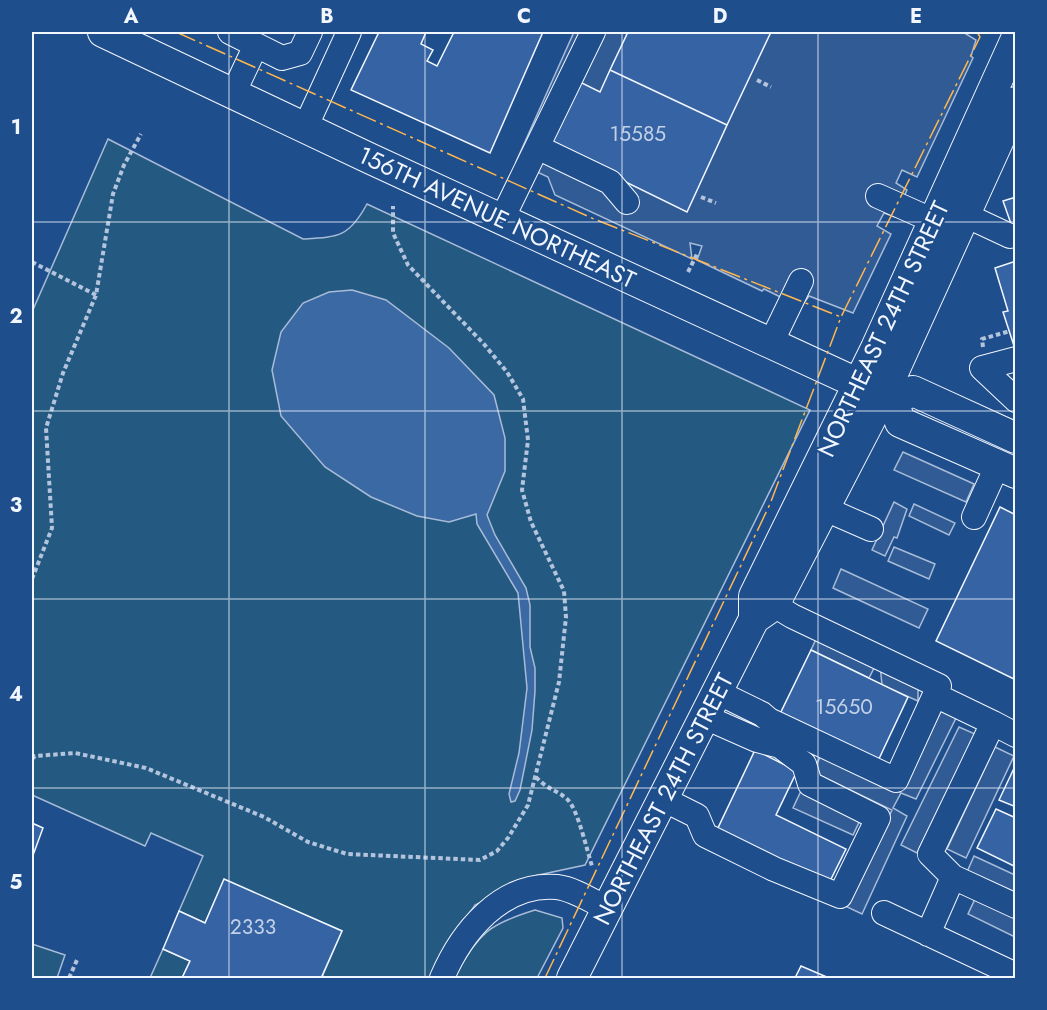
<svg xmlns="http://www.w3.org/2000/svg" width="1047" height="1010" font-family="Jost,sans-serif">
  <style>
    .green { fill: #245a82; stroke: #a8bbd7; stroke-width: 1.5 }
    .parking { fill: #305b95; stroke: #a8bbd7; stroke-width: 1.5 }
    .water { fill: #3b69a3; stroke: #a8bbd7; stroke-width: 1.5 }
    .building { fill: #3563a3; stroke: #f2f6ff; stroke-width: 1.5 }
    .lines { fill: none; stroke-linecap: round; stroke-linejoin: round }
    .minor-casing { stroke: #f2f6ff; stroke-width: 26 }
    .major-casing { stroke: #f2f6ff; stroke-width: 32 }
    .path { stroke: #b3c4dc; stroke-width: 4; stroke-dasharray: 4.5 3; stroke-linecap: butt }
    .minor { stroke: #1f4e8c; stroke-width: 24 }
    .major { stroke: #1f4e8c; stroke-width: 30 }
    .power { stroke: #ffb74d; stroke-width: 1.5; stroke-dasharray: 21 4.5 3 4.5; stroke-linecap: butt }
    .grid { fill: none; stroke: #f2f6ff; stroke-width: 1.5; stroke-opacity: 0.55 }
    .labels { text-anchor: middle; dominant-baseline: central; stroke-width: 4.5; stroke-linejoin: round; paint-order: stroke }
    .number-label { font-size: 21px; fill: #c3d1e8 }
    .street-label { font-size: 24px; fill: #f2f6ff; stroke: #1f4e8c }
    .neatline { fill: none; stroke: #f2f6ff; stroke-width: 2 }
    .grid-label { font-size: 20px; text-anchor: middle; font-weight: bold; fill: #f2f6ff }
  </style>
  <rect width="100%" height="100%" fill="#1f4e8c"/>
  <!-- green -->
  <path class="green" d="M108 139 303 239C339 237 349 237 367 204L810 410 585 865 534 876 475 905 444 949 432 978 322 977 342 931 224 880 205 923 179 911 203 856 151 833 145 846 32 795V312Z
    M535 910 562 918 563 928 537 978H453C481 934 483 926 535 910Z
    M32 944 65 955 57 978H32Z
    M163 949 190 961 182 978H150Z"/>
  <!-- parking -->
  <path class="parking" d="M574 32H963L976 40 971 56 973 58 917 177 902 170 896 183 907 190 895 217 884 213 877 226 891 234 853 313 809 296 801 307 764 289 762 291 697 260 702 246 690 243 692 259 555 195 548 177 516 162Z
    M903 452 974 484 966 502 894 470Z
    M894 502 907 509 897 538 894 537 885 556 872 550Z
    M914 504 955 523 949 535 909 516Z
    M894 547 935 564 929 579 888 561Z
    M841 569 928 609 919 628 833 588Z
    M818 635 876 664 869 678 811 650Z
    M880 665 918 683V701L882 685Z
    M941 711 956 718 916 799 901 793 893 808 907 816 862 914 845 906 892 810 813 772 821 755 900 792Z
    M959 727 975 734 917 853 901 845Z
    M995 747 1014 756 966 858 947 849Z
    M801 791 861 818 853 835 793 808Z
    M974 856 1015 875V894L967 872Z
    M975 899 1015 918V937L968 914Z"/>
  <!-- water -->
  <path class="water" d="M352 290 386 300 449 348 494 395 505 438V471L487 515 495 535 526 588 530 605V647L535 668V691L532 730 520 790 515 801 511 802 509 794 519 753 527 688 519 603 518 593 477 524 476 514 449 522 417 516 371 497 325 467 281 416 272 370 281 332 303 303 329 292Z"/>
  <!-- building -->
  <path class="building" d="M379 32H426L421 44 433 50 427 61 437 66 454 32H543L490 153 351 90Z
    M628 32H771L727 125 610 70Z
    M610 70 727 125 687 212 548 144 578 81 600 92Z
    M1016 197V238L1003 201Z
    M1016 261 1015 349 1003 312 1008 311 995 268Z
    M1000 507 1016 515V680L936 641Z
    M811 650 908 697 877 763 779 716Z
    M755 750 797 771 776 815 846 849 828 885 717 830Z
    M1016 764V807L999 800Z
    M996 809 1016 818V867L977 848Z
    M32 823 43 828 32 858Z
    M224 879 342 931 322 976 327 978H182L190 961 163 949 179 911 205 923Z
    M801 966 829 978H795Z"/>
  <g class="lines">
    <defs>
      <path id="minor" d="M230 32 282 58 300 53 310 32
        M233 94 256 45
        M305 128 349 32
        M537 147 610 182 627 202
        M878 196 934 221
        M965 215 1010 236
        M502 219 593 32
        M771 343 801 281
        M1016 359 982 368 1016 400
        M823 508 871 529
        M974 517 998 464
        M717 692 762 714 769 720 896 780 939 686 792 616 774 605
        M935 695 993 723
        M1016 735 993 723 930 854 953 877 1016 906
        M663 799 697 816 705 835 774 869 840 896 878 818 810 784 804 764 780 746 757 740 705 717
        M884 913 1016 975
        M928 934 953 877
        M442 978C461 933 501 882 557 887 574 889 592 901 608 909"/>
      <path id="major" d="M103 32 371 159 883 395 893 400 900 422 1016 473
        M893 400 913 391 1016 438
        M754 619 774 605 883 395 1016 102
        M572 978 754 619V596L876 348 1016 39"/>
    </defs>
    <!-- minor casing -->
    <use href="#minor" class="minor-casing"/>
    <!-- major casing -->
    <use href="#major" class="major-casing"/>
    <!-- path -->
    <path class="path" d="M757 80 771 87
      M701 197 716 203
      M32 262 96 295
      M688 272 697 254
      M983 347 982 339 1010 331
      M32 579 52 528 46 428 63 373 96 295 113 194 124 165 141 134
      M32 759 35 756 75 753 146 768 264 817 308 842 347 854 480 860 497 851 508 838 528 805 559 682 566 617 564 591 531 522 522 490 528 440 523 399 507 372 483 343 408 265 393 233V206
      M536 777C548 790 557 790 567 799 578 809 587 851 592 866
      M69 978 77 960"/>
    <!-- minor -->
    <use href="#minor" class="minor"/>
    <!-- major -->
    <use href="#major" class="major"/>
    <!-- power -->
    <path class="power" d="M176 32 594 219 841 317
      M545 978 770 504 841 317 980 37 977 32"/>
  </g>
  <!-- grid -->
  <path class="grid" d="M229 32V978M425 32V978M622 32V978M818 32V978M32 222H1016M32 411H1016M32 599H1016M32 788H1016"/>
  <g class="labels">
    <!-- number labels -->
    <g class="number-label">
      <text x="638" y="134">15585</text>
      <text x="844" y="707">15650</text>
      <text x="253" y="927">2333</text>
    </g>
    <!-- street labels -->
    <g class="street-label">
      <text transform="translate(497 217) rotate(25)">156TH AVENUE NORTHEAST</text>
      <text transform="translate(883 329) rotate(-65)">NORTHEAST 24TH STREET</text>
      <text transform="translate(663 799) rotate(-63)">NORTHEAST 24TH STREET</text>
    </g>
  </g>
  <!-- border -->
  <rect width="1047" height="1010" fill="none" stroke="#1f4e8c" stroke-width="66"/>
  <rect x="33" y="33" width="981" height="944" class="neatline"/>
  <g class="grid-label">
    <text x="131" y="23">A</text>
    <text x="327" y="23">B</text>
    <text x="524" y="23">C</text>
    <text x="720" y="23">D</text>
    <text x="916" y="23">E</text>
    <text x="16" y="134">1</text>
    <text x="16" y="323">2</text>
    <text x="16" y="512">3</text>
    <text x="16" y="701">4</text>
    <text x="16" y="889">5</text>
  </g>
</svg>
